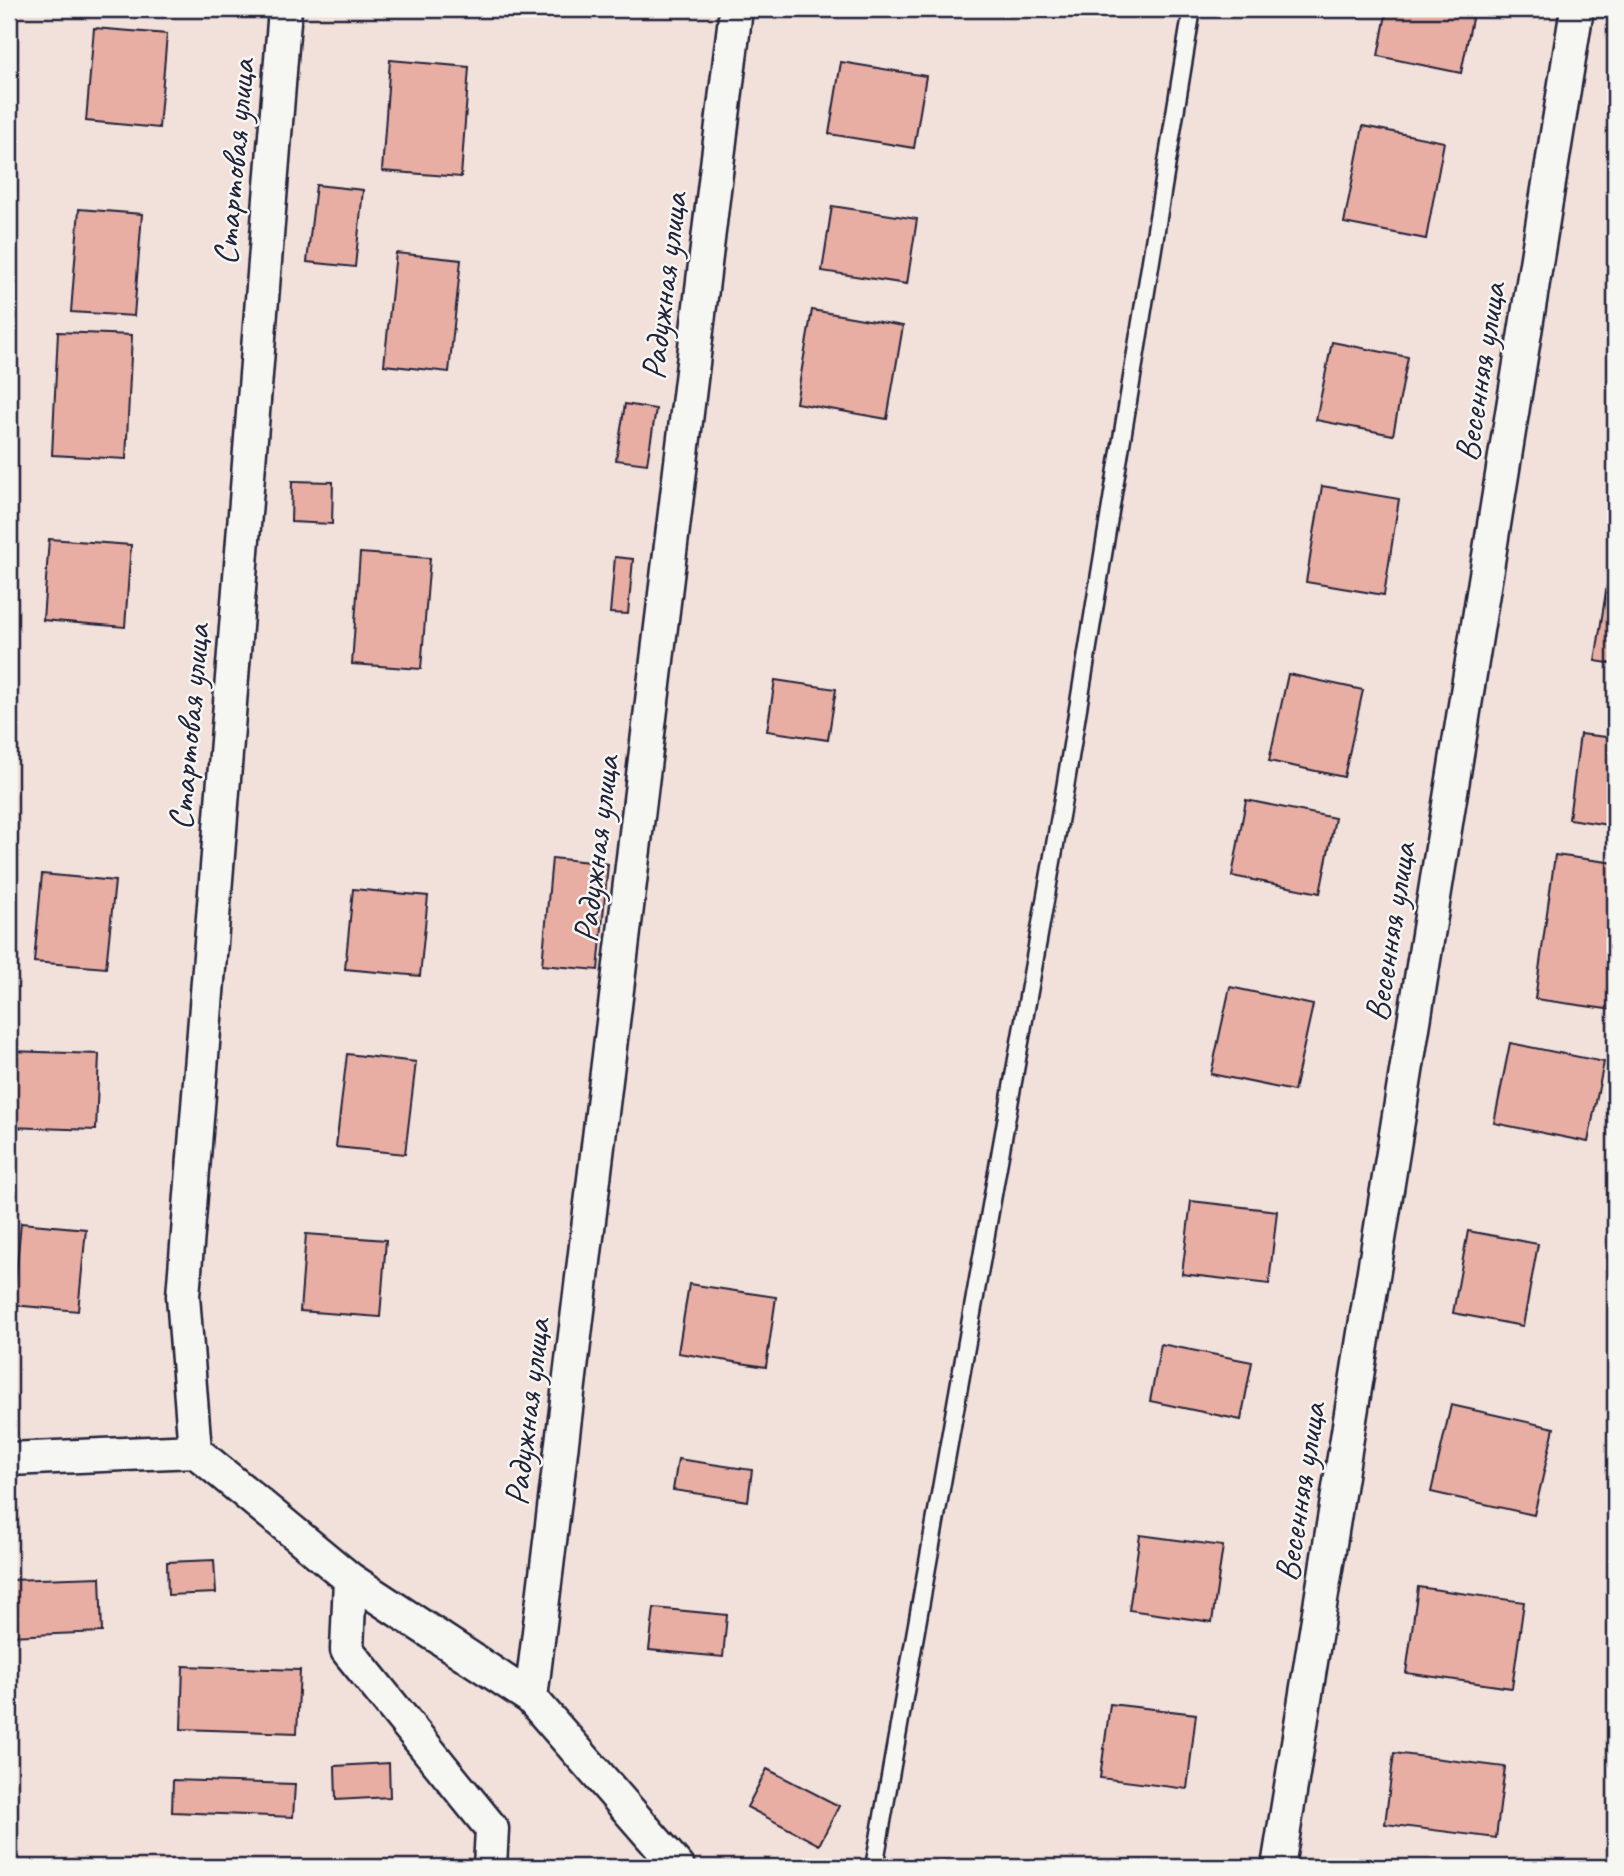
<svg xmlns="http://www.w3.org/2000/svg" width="1624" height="1876" font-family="Caveat,sans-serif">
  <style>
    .building { fill: #e8aea3; stroke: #22223b; stroke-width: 2 }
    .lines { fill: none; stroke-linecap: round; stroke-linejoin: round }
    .lane-casing { stroke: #22223b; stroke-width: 21 }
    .street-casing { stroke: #22223b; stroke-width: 37 }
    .lane { stroke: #f6f6f2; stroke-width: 16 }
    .street { stroke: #f6f6f2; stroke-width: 32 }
    .labels { text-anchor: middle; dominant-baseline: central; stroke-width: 5; stroke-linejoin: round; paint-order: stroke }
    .street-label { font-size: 35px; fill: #22223b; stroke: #f6f6f2 }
  </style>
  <rect width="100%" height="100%" fill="#f2e0da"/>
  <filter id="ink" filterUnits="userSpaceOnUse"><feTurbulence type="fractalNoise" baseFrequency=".0143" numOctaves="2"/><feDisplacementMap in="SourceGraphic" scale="14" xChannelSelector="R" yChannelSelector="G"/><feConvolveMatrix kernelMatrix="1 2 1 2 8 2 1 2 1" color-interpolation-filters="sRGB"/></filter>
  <g filter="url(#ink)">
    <!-- building -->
    <path class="building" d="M1387 9H1474L1461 73 1378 56Z
      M94 28 167 34 159 128 86 121Z
      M390 60 469 67 461 177 382 171Z
      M841 62 926 76 914 148 829 134Z
      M1363 126 1444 142 1426 239 1344 223Z
      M316 185 363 190 355 267 307 262Z
      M832 206 917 219 907 284 822 271Z
      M79 209 142 214 134 316 71 312Z
      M396 253 461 260 449 372 384 365Z
      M812 310 903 326 887 419 796 403Z
      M58 332 132 335 126 459 52 455Z
      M1332 342 1408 357 1393 435 1316 420Z
      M625 404 656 409 647 464 616 460Z
      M1615 410V444L1610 443Z
      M292 481 333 482 332 524 291 522Z
      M1322 486 1399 499 1384 595 1306 582Z
      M49 539 131 545 125 627 43 620Z
      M360 553 430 558 421 669 352 664Z
      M615 557 633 559 628 614 610 613Z
      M1608 579 1615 580V664L1595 661Z
      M1288 674 1363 690 1344 777 1269 761Z
      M775 680 836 689 828 740 767 731Z
      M1580 734 1615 738V826L1569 819Z
      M1246 800 1335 818 1320 893 1232 876Z
      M1555 855 1615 863V999L1614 1010 1535 999Z
      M552 858 608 864 598 970 542 965Z
      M42 874 115 881 106 968 34 962Z
      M353 889 428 896 420 976 345 969Z
      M1230 987 1313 1005 1294 1091 1211 1074Z
      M1510 1043 1604 1062 1588 1142 1494 1123Z
      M10 1051 99 1054 96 1130 9 1127Z
      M347 1054 416 1062 405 1154 336 1147Z
      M1191 1201 1277 1211 1269 1284 1182 1274Z
      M21 1223 86 1229 78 1311 13 1305Z
      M1468 1231 1538 1244 1523 1326 1453 1313Z
      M306 1234 386 1240 380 1317 300 1311Z
      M689 1284 776 1297 766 1367 678 1353Z
      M1161 1344 1252 1362 1241 1420 1150 1401Z
      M1451 1405 1554 1428 1534 1515 1431 1492Z
      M678 1459 752 1470 748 1501 673 1490Z
      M1140 1535 1223 1546 1212 1622 1129 1610Z
      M214 1560 216 1593 168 1595 167 1562Z
      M100 1577 102 1632 9 1636V1580Z
      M1418 1587 1524 1602 1512 1688 1406 1673Z
      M654 1608 727 1615 723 1657 649 1650Z
      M183 1666 300 1670 297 1733 181 1729Z
      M1110 1704 1196 1714 1187 1789 1100 1778Z
      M1394 1753 1505 1767 1496 1838 1385 1824Z
      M389 1763 390 1797 336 1800 335 1766Z
      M767 1769 839 1806 819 1845 747 1807Z
      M173 1780 295 1784 293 1817 172 1812Z"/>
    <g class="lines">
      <defs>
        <path id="lane" d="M874 1867 1065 788 1192 9"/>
        <path id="street" d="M195 1451 183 1296 285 9
          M9 1459 195 1451 350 1579 531 1698 678 1867
          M350 1579 347 1650 492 1829 490 1867
          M531 1698 736 9
          M1278 1867 1577 9"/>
      </defs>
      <!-- lane casing -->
      <use href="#lane" class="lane-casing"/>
      <!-- street casing -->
      <use href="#street" class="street-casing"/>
      <!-- lane -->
      <use href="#lane" class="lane"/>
      <!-- street -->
      <use href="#street" class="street"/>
    </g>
  </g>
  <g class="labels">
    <!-- street labels -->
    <g class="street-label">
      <text transform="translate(234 162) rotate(-85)">Стартовая улица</text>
      <text transform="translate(664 286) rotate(-83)">Радужная улица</text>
      <text transform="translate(1480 372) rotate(-81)">Весенняя улица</text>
      <text transform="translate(189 727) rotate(-85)">Стартовая улица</text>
      <text transform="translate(596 849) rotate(-83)">Радужная улица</text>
      <text transform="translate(1390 932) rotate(-81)">Весенняя улица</text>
      <text transform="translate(527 1412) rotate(-83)">Радужная улица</text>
      <text transform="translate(1300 1492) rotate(-81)">Весенняя улица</text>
    </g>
  </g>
  <!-- margin -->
  <rect width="1624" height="1876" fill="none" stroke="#f6f6f2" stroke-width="35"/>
  <rect x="18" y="18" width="1589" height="1841" fill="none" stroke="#22223b" stroke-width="2.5" filter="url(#ink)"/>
</svg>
